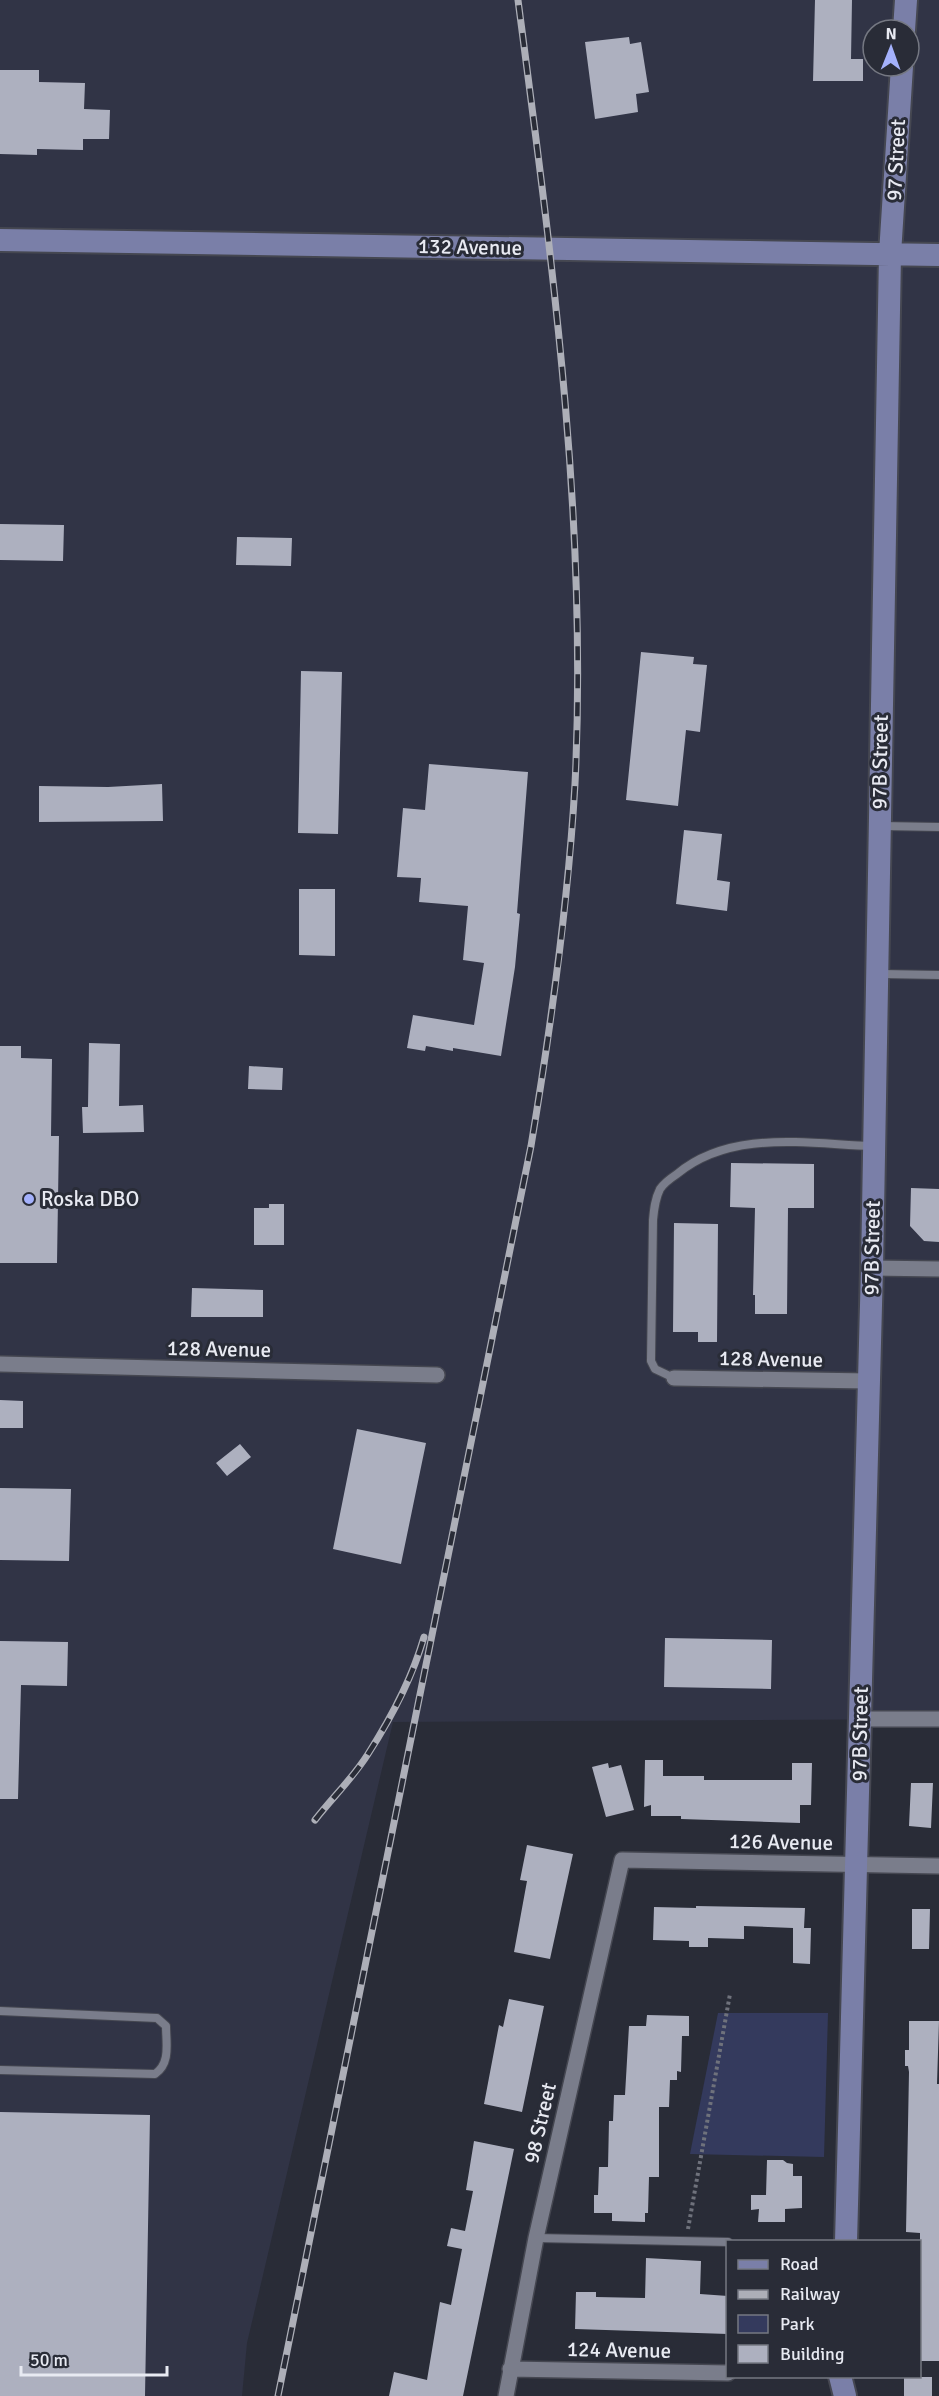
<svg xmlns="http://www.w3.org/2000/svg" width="939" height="2396" font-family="Signika,sans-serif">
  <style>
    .built { fill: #313446; fill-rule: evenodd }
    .green { fill: #343a5d }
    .building { fill: #adb0bf }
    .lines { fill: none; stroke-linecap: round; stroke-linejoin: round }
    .lane-casing { stroke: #454751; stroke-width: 10 }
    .street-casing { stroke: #454751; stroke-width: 18 }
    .secondary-casing { stroke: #454751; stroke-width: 26 }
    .path { stroke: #6f727c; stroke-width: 4; stroke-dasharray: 3 3; stroke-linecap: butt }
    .lane { stroke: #7a7d8b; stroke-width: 8 }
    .street { stroke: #7a7d8b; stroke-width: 15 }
    .secondary { stroke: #7a7fa8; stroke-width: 22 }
    .rail-casing { stroke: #adafb8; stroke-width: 7 }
    .rail { stroke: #292c37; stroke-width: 4.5; stroke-dasharray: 14; stroke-linecap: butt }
    .poi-dot { fill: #a4b1fc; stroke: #292c37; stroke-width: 2 }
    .labels { text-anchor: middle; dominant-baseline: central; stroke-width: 6; stroke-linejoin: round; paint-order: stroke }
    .street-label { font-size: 21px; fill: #e8eaf2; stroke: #292c37 }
    .poi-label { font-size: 21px; fill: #e8eaf2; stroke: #292c37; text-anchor: start }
  </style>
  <rect width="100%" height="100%" fill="#292c37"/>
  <!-- built -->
  <path class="built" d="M0 0H939V1719L393 1722 247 2343 242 2396H0ZM873 30H909V66H873Z"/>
  <!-- green -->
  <path class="green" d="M718 2013H828L824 2157 690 2154Z"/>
  <!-- building -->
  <path class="building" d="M815 0H852L851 59H863V81H813Z
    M629 37 630 44 641 42 649 92 636 94 638 112 595 119 585 42Z
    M0 70H39V82L85 83 84 109 110 110 109 139H83V150L37 149V155L0 154Z
    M0 524 64 525 63 561 0 560Z
    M237 537 292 538 291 566 236 565Z
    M641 652 694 657 693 664 707 665 700 732 686 730 678 806 626 800Z
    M301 671 342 672 338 834 298 833Z
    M429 764 528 772 517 913 520 914 515 967 501 1056 453 1048V1051L426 1046 425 1051 407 1048 413 1015 474 1025 484 963 463 960 468 906 419 902 421 878 397 877 403 808 425 810Z
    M162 784 163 821 39 822V786L108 787Z
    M684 830 722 834 717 880 730 882 727 911 676 904Z
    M299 889H335V956L299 955Z
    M89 1043 120 1044 119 1106 143 1105 144 1132 83 1133 82 1107H88Z
    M0 1046H21V1058L52 1059 51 1136H59L57 1263H0Z
    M249 1066 283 1068 282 1090 248 1089Z
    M731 1163 814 1164V1208H788L787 1314H755V1295H753L755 1208 730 1207Z
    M911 1188 939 1189V1242L924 1241 910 1226Z
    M269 1204H284V1245H254V1208H269Z
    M674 1223 718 1224 717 1342H698V1332H673Z
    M192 1288 263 1290V1317H191Z
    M0 1400 23 1401V1428H0Z
    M357 1429 426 1443 401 1564 333 1549Z
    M240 1444 251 1457 227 1476 216 1463Z
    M0 1488 71 1489 69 1561 0 1560Z
    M665 1638 772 1640 771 1689 664 1687Z
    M0 1641 68 1642 67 1686 21 1685 18 1799H0Z
    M645 1760H663V1776H704V1780H792V1763H812L811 1805H800V1823L681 1819V1816H651V1805L644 1807Z
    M608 1763 609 1768 621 1765 634 1810 606 1817 592 1767Z
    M911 1783H933L931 1828 909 1826Z
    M527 1845 573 1854 550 1959 514 1952 527 1881 520 1880Z
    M696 1906 805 1908 804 1928H811L810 1964 793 1963V1928L744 1926V1939L708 1938V1947H689V1941L653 1940 654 1907 696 1908Z
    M912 1909H930L929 1949H912Z
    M509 1999 544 2006 522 2112 484 2104 499 2025 503 2027Z
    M647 2015 689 2016V2036H682L681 2072 677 2071V2080H670L669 2107H659V2177H649L648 2213H645V2222L612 2221V2213H594V2195H598L599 2167H608L609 2121H613L614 2095H625L629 2026H646Z
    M909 2021H939L937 2084H939V2361H920V2233L906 2232 909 2072 908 2066H905V2050H909Z
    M0 2112 150 2115 145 2396H0Z
    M474 2141 514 2149 463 2396H389L394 2372 427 2380 440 2302 451 2305 462 2249 447 2246 451 2228 465 2231 473 2191 466 2190Z
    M767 2160H783L787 2163 793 2164V2176H802V2208L785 2209V2222H758L759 2209 751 2210V2195H766Z
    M646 2258 701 2261 700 2294 728 2296V2334L575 2329 576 2292H596V2297L645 2298Z
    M904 2377H932V2396H904Z"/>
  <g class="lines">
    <defs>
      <path id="lane" d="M881 826 939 827
        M881 974 939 975
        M674 1378 655 1369 651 1361 653 1220C654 1209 655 1199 660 1189 664 1183 671 1178 677 1174 731 1129 808 1144 872 1146
        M0 2011 157 2018 166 2026C166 2043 171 2063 155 2074L0 2070
        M536 2238 728 2242"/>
      <path id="street" d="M872 1268 939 1269
        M0 1364 437 1375
        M674 1378 868 1381
        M860 1719H939
        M510 2369 728 2373
        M506 2396 536 2238 622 1860 939 1866"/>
      <path id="secondary" d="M904 30 906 0
        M0 240 939 255
        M846 2242 872 1268 890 254 902 66
        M840 2376 845 2396"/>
    </defs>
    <!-- lane casing -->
    <use href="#lane" class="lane-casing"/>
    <!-- street casing -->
    <use href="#street" class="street-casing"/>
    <!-- secondary casing -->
    <use href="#secondary" class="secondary-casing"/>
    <!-- path -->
    <path class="path" d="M688 2229 730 1994"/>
    <!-- lane -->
    <use href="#lane" class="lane"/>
    <!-- street -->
    <use href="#street" class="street"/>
    <!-- secondary -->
    <use href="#secondary" class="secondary"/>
    <defs>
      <path id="rail" d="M315 1820C332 1798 353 1778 368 1754 391 1718 412 1679 424 1637
        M278 2396 531 1146C551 1026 568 906 575 784 588 522 552 260 518 0"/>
    </defs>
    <!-- rail casing -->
    <use href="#rail" class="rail-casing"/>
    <!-- rail -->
    <use href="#rail" class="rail"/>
  </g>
  <!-- markers -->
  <circle class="poi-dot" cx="29" cy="1199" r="6"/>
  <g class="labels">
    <!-- street labels -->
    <g class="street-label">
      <text transform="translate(896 160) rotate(-87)">97 Street</text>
      <text transform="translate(470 247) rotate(1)">132 Avenue</text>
      <text transform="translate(880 762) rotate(-89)">97B Street</text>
      <text transform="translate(872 1248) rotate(-89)">97B Street</text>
      <text transform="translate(219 1349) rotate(1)">128 Avenue</text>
      <text transform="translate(771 1359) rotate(1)">128 Avenue</text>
      <text transform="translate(860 1734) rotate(-89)">97B Street</text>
      <text transform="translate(781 1842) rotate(1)">126 Avenue</text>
      <text transform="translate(540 2123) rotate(-77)">98 Street</text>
      <text transform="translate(619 2350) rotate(1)">124 Avenue</text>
    </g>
    <!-- poi labels -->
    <g class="poi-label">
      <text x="41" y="1199">Roska DBO</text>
    </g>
  </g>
  <!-- legend -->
  <rect x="726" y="2240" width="195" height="138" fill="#292c37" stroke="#757882" stroke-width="1.5"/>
  <rect x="738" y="2260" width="30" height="9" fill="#7a7fa8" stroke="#757882" stroke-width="1.5"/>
  <text x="780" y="2270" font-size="18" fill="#e8eaf2">Road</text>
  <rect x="738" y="2290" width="30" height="9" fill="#adafb8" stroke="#757882" stroke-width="1.5"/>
  <text x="780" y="2300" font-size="18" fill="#e8eaf2">Railway</text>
  <rect x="738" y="2315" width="30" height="18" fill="#343a5d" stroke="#757882" stroke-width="1.5"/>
  <text x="780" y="2330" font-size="18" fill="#e8eaf2">Park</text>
  <rect x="738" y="2345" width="30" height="18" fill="#adb0bf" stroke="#757882" stroke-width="1.5"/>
  <text x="780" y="2360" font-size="18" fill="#e8eaf2">Building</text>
  <!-- north arrow -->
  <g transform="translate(891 48) rotate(1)"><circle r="28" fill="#292c37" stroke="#757882" stroke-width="1.5"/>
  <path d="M0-4.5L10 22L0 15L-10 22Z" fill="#a4b1fc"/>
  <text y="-9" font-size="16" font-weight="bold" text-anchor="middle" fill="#e8eaf2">N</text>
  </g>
  <!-- scale -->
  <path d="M21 2366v9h146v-9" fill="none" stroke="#e8eaf2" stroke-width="3"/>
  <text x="30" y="2366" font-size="18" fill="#e8eaf2" stroke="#292c37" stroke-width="4.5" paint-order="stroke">50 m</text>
</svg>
